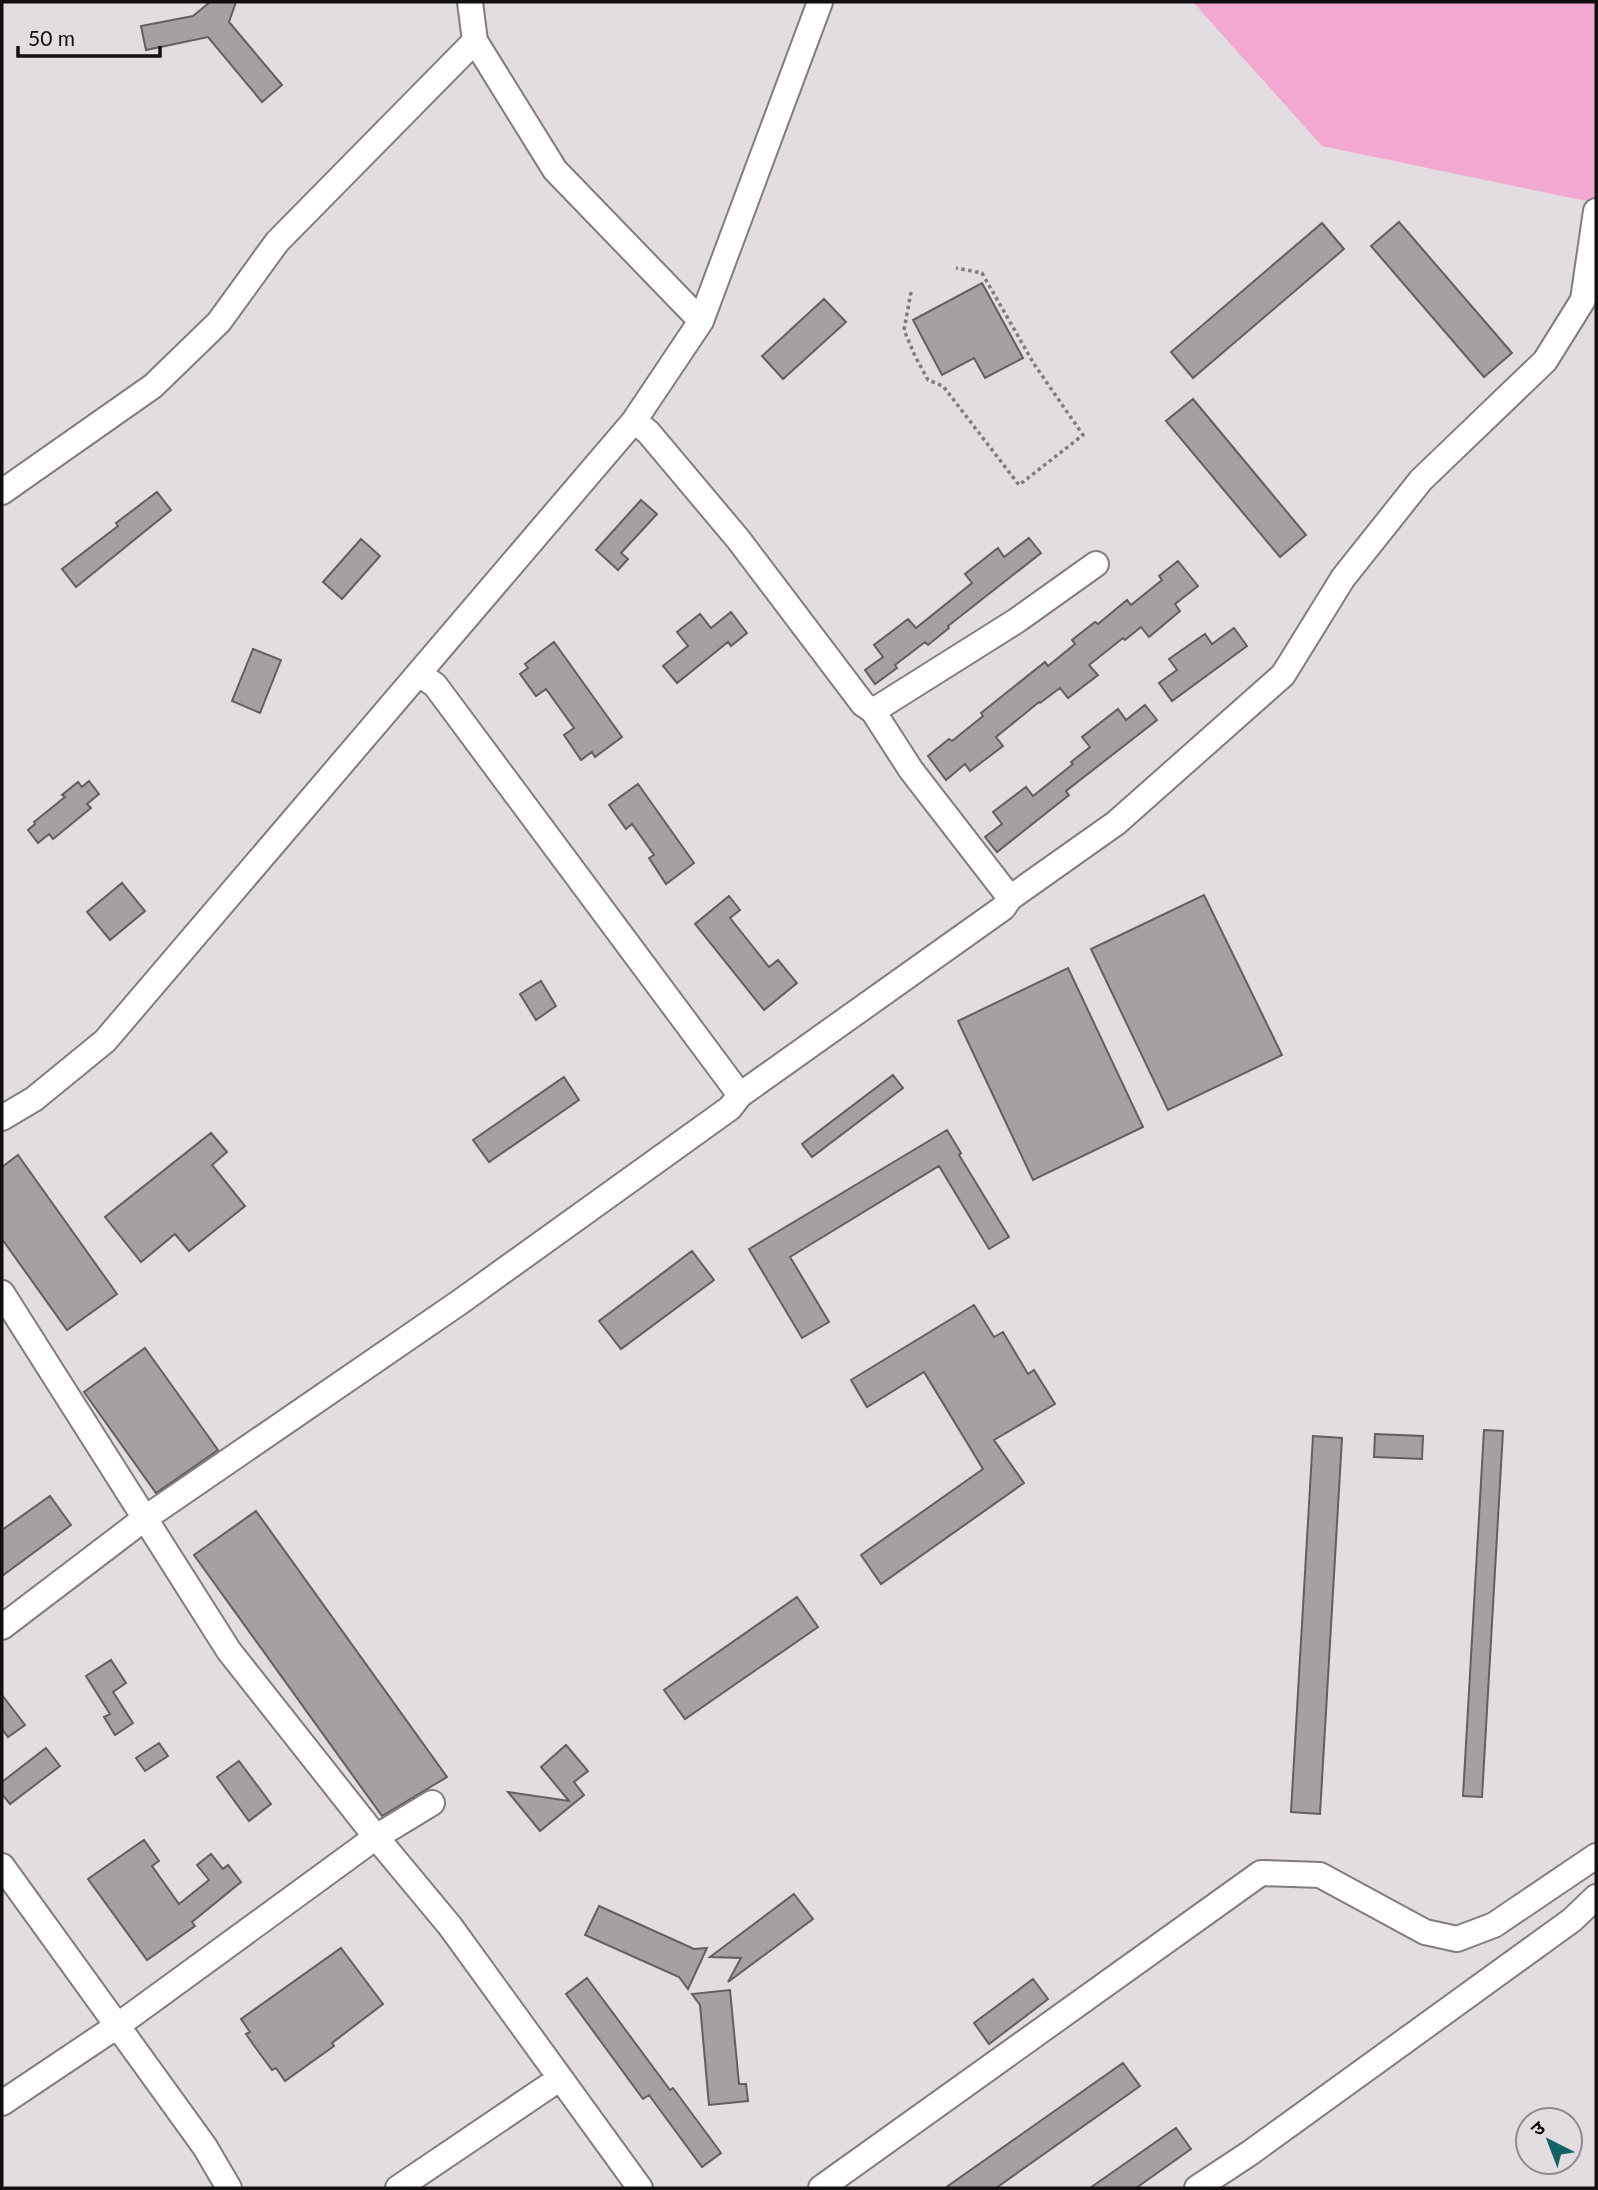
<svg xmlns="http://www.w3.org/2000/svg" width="1598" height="2190" font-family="Lato,'Noto Sans Devanagari',sans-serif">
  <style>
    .green { fill: #f3a8d1 }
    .building { fill: #a7a0a3; stroke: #655e61; stroke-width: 2 }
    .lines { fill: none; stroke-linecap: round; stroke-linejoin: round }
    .minor-casing { stroke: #827c7f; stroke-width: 28 }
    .path { stroke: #807b7e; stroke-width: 3.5; stroke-dasharray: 3.5 3.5; stroke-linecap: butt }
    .minor { stroke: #fff; stroke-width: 24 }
  </style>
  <rect width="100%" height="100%" fill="#e3dce0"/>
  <!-- green -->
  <path class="green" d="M1193 2H1596V203L1322 146Z"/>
  <!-- building -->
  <path class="building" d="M210 2H236L229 22 282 85 262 102 208 37 146 50 141 26 193 16Z
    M1399 222 1512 353 1484 377 1371 246Z
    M1322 223 1344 249 1193 378 1171 352Z
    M982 283 1023 358 985 378 974 358 942 375 913 320Z
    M824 299 846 322 783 379 762 356Z
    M1193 399 1306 535 1280 557 1166 421Z
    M157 492 171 510 76 587 62 569 118 526 116 523Z
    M641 500 657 514 621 553 628 559 618 570 596 550Z
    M1029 538 1041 553 948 626 949 628 928 645 925 642 895 665 897 668 875 684 865 670 883 657 874 645 908 619 916 628 972 583 965 574 998 548 1004 557Z
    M361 539 380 556 342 599 323 582Z
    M1178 561 1198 586 1175 604 1180 611 1149 637 1141 627 1125 640 1123 638 1089 665 1098 675 1068 698 1060 688 1040 703 1039 702 996 737 1003 746 970 771 965 764 946 780 928 756 949 739 952 741 983 716 981 713 1045 662 1048 666 1075 644 1072 640 1095 622 1098 624 1127 600 1131 605 1162 580 1159 576Z
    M731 612 747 633 731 646 728 642 677 683 663 666 688 646 677 632 700 614 711 628Z
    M1234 628 1247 646 1172 701 1159 683 1177 670 1169 659 1205 634 1212 644Z
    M554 642 622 737 595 757 592 752 581 760 564 735 574 728 546 689 536 696 520 674 528 668 525 664Z
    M253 649 281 660 260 713 232 701Z
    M1145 705 1157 720 1066 791 1069 795 997 852 985 837 1002 824 993 812 1026 787 1033 796 1073 764 1071 762 1090 747 1082 737 1118 709 1126 720Z
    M89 781 99 794 87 804 91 808 53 839 49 834 38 843 28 830 35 824 34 822 65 797 62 795 78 782 82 787Z
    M638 784 694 863 666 884 649 858 654 855 632 824 626 829 609 805Z
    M122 883 145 911 110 940 87 912Z
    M1204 895 1282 1055 1168 1110 1091 949Z
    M729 896 740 910 730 918 769 967 778 960 797 983 764 1010 695 924Z
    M1068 968 1143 1127 1033 1180 958 1021Z
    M541 981 556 1006 536 1020 520 994Z
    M893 1075 903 1088 812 1157 802 1144Z
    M564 1077 579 1100 489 1162 473 1140Z
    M947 1130 961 1153 959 1155 1009 1237 989 1249 939 1166 790 1257 829 1322 802 1338 749 1249Z
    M211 1133 227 1152 212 1165 245 1206 189 1251 175 1234 141 1262 105 1217Z
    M18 1155 117 1294 67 1330 2 1239V1167Z
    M692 1251 714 1280 621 1349 599 1321Z
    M974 1305 994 1337 1003 1332 1028 1374 1034 1370 1055 1404 994 1440 1024 1483 881 1584 861 1555 983 1469 924 1372 867 1407 851 1380Z
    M145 1348 218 1450 156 1493 84 1392Z
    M1484 1430 1503 1431 1482 1797 1463 1796Z
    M1375 1434 1423 1436 1422 1459 1374 1457Z
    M1313 1436 1342 1438 1320 1814 1291 1812Z
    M50 1496 71 1525 2 1576V1530Z
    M256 1511 447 1777 382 1816 194 1555Z
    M797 1597 818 1627 685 1719 664 1690Z
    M111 1660 126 1683 113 1692 133 1723 115 1735 104 1717 110 1714 86 1676Z
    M2 1695 25 1725 8 1737 2 1729Z
    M159 1743 168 1756 145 1771 136 1758Z
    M566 1745 588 1771 574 1782 584 1795 540 1831 508 1792 569 1801 541 1767Z
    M46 1748 60 1766 10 1804 2 1794V1782Z
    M239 1761 271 1804 249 1821 217 1777Z
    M144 1840 159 1861 152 1866 179 1904 209 1880 197 1865 211 1854 223 1869 228 1865 241 1882 192 1922 195 1926 147 1960 88 1879Z
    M794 1894 813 1919 728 1982 741 1958 710 1957Z
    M599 1906 694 1949 707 1948 688 1989 679 1977 585 1935Z
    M341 1948 383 2004 332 2043 334 2046 285 2081 276 2068 272 2070 255 2047 246 2034 250 2032 241 2019Z
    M587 1978 670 2090 673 2088 721 2153 702 2167 649 2095 643 2099 566 1994Z
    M1033 1979 1048 1999 989 2044 974 2023Z
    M730 1990 739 2084H746L748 2101 709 2105 700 2005 692 1994Z
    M1123 2063 1140 2086 996 2188H945Z
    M1176 2128 1191 2149 1136 2188H1090Z"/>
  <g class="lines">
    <defs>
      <path id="minor" d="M470 2 475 41 555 170 701 321
        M634 421 648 432 738 539 863 704 873 711 911 770 1010 898 1116 823 1283 675 1343 578 1421 480 1545 361 1583 300 1596 211
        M2 492 153 386 219 322 277 242 475 41
        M419 674 435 685 740 1095
        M873 711 1016 621 1096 564
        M2 1118 34 1099 105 1041 634 421 701 321 820 2
        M2 1293 229 1651 376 1837 450 1926 640 2188
        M2 1627 144 1519 460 1302 730 1108 740 1095 1003 908 1010 898
        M2 1866 205 2147 229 2188
        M2 2103 117 2026 376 1837 432 1803
        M398 2188 559 2079
        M821 2188 1261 1873 1320 1875 1425 1932 1457 1939 1494 1925 1596 1856
        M1197 2188 1250 2153 1572 1920 1596 1897"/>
    </defs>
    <!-- minor casing -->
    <use href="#minor" class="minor-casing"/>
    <!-- path -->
    <path class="path" d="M911 292 904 330 915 356 928 380 943 386 1019 485 1083 435 1034 364 982 273 956 268"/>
    <!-- minor -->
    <use href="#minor" class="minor"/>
  </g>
  <!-- border -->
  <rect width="1598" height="2190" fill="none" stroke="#110f10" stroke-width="7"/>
  <!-- north arrow -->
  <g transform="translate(1549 2141) rotate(318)"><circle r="33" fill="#e3dce0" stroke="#8f8a8d" stroke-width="2"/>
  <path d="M0-5L12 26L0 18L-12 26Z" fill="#136364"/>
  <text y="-10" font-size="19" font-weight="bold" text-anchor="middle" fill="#110f10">उ</text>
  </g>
  <!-- scale -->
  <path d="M18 46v10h142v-10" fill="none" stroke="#110f10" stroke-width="3.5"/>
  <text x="28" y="46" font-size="21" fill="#110f10" stroke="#e3dce0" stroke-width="5" paint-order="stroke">50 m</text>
</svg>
